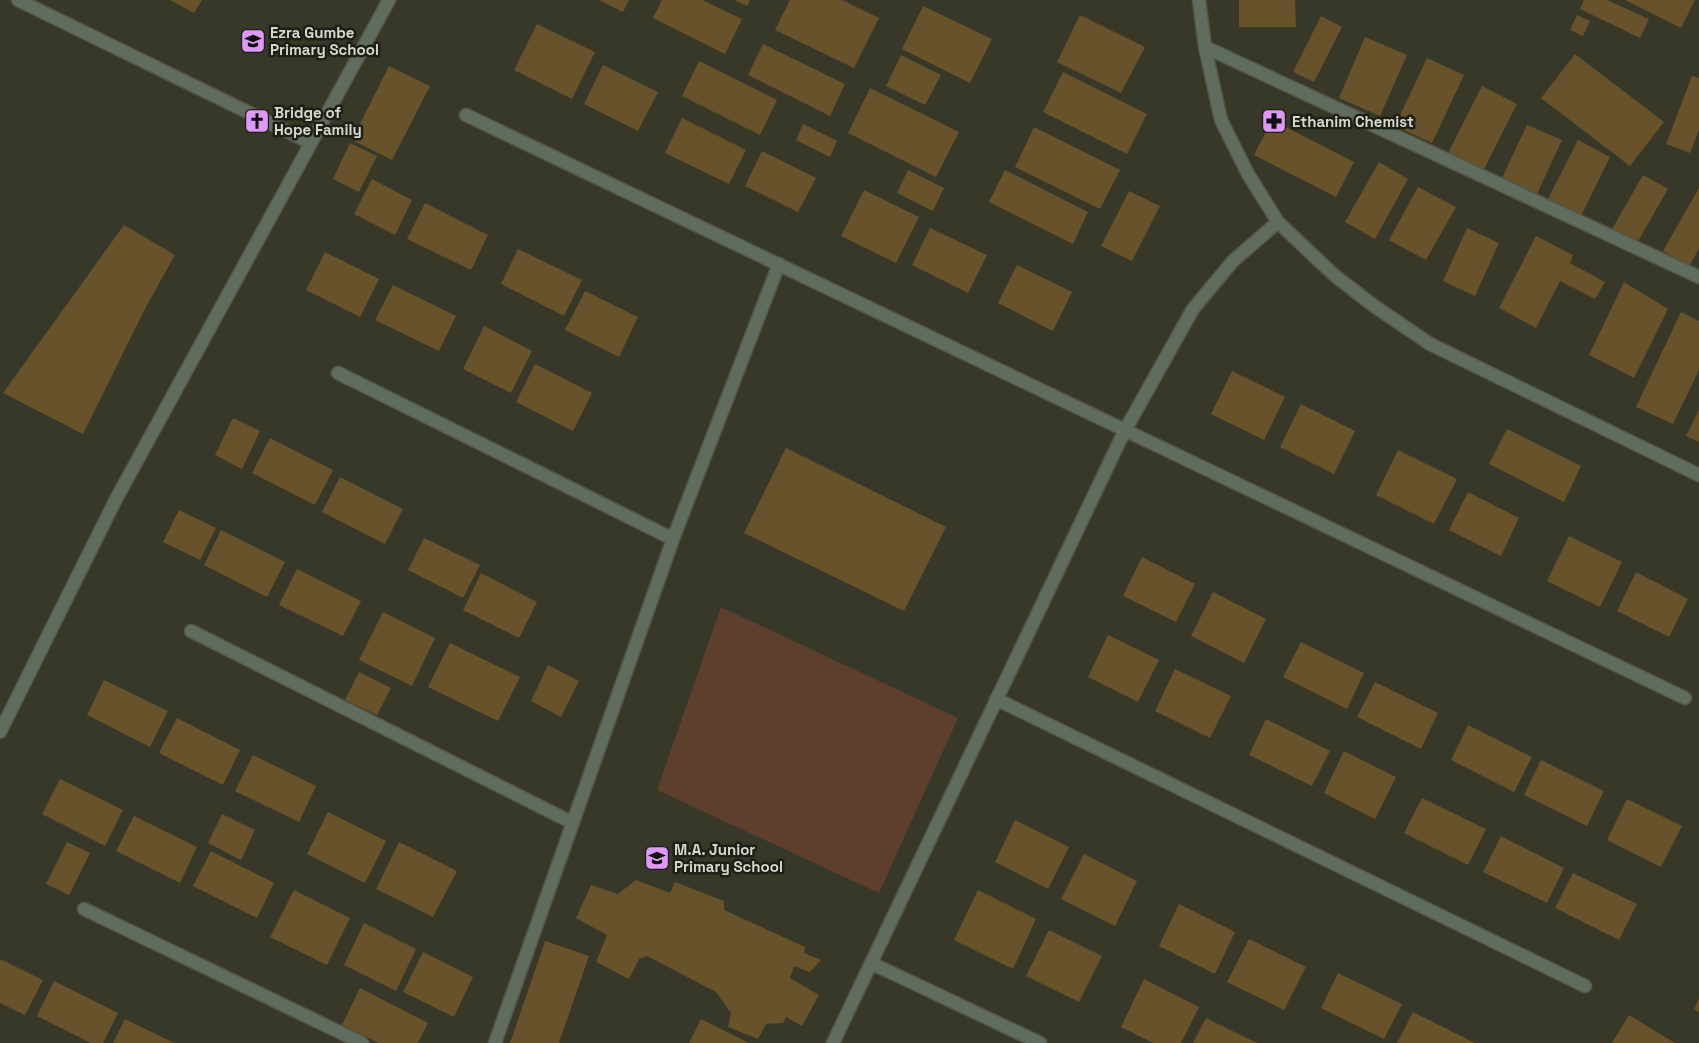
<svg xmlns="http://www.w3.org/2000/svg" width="1699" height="1043" font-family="'Space Grotesk',sans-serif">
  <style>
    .green { fill: #5e3f2e }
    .building { fill: #68522b }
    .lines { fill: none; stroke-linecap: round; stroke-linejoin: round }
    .minor-casing { stroke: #545546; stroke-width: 15 }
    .minor { stroke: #606d5e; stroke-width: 12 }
    .labels { text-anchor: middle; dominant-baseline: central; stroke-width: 5; stroke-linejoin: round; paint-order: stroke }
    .poi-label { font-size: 15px; font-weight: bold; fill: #d6d7cd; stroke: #1e1f17; text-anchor: start }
  </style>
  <rect width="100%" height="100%" fill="#373828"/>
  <!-- green -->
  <path class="green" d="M721 607 958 718 879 893 657 790Z"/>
  <!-- building -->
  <path class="building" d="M170 0H202L194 13Z
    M599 0H629L623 12Z
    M662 0H702L742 19 725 54 653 18Z
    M734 0H750L747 6Z
    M790 0H842L879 18 854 68 775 30Z
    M1239 0H1295L1296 27H1239Z
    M1584 0H1607L1649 19 1640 38 1580 9Z
    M1625 0H1695L1681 28Z
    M923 6 992 39 970 83 902 49Z
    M1080 15 1145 47 1121 93 1057 62Z
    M1577 15 1590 21 1583 36 1570 30Z
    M1321 16 1342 27 1314 82 1293 72Z
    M537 24 595 52 572 99 514 70Z
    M1365 37 1407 55 1380 116 1339 98Z
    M763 44 845 84 830 116 748 75Z
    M1575 54 1664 122 1630 166 1541 98Z
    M901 55 941 75 925 105 886 86Z
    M1427 58 1464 75 1432 143 1395 126Z
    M699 61 777 100 760 135 682 96Z
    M603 65 658 92 638 131 584 104Z
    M389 66 430 86 392 160 352 140Z
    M1063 72 1147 114 1127 154 1043 112Z
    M1692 76 1699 78V130L1690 153 1666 144Z
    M1482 86 1517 104 1482 173 1447 155Z
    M870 88 959 132 936 177 848 133Z
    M682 118 746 150 729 184 665 153Z
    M1272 120 1354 162 1336 197 1254 155Z
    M803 124 837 141 830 157 796 140Z
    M1527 125 1562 140 1537 194 1502 178Z
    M1034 127 1120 170 1100 209 1015 167Z
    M1578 140 1610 157 1581 216 1548 199Z
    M350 143 377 156 359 192 333 179Z
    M762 151 816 178 798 212 745 186Z
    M1379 162 1408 179 1375 239 1345 222Z
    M908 170 944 188 933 211 897 193Z
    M1005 170 1088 212 1073 244 989 202Z
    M1643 175 1668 189 1637 243 1612 229Z
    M372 179 412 200 395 235 354 214Z
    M1418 187 1456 207 1426 260 1389 240Z
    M1699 188V249L1689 266 1663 251Z
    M864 190 919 217 896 263 841 236Z
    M1129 191 1160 206 1132 261 1101 246Z
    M425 203 488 235 471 270 407 239Z
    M124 225 175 255 146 307 83 434 3 393Z
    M930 228 987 255 968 293 912 265Z
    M1467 228 1499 243 1475 296 1443 281Z
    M1536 236 1573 255 1570 263 1605 282 1595 299 1560 281 1536 328 1499 308Z
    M518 249 582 280 564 316 501 284Z
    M325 252 379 279 360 317 306 290Z
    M1017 265 1072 292 1053 331 998 303Z
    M1624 282 1668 309 1634 378 1589 355Z
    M393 285 456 316 439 351 375 320Z
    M585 291 638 317 619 357 565 330Z
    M1681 312 1699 321V370L1673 424 1636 407Z
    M484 326 532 351 511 393 463 369Z
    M535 364 592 393 573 431 516 402Z
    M1232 371 1285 397 1264 440 1211 414Z
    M1301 404 1355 431 1334 474 1280 447Z
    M1699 410V442L1686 436Z
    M233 418 260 431 242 469 215 455Z
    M1507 429 1581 466 1564 502 1489 464Z
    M270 438 333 470 315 505 252 473Z
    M786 448 946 527 904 611 744 533Z
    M1398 450 1457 479 1434 524 1376 495Z
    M340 477 403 509 385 544 322 512Z
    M1468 492 1519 518 1501 556 1449 530Z
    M179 510 216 528 200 560 163 542Z
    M221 530 285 562 267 597 204 565Z
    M1569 536 1622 562 1600 607 1547 581Z
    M424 538 480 565 463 598 408 570Z
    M1142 557 1195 584 1176 622 1123 596Z
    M297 569 361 601 343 636 279 605Z
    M1636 572 1688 599 1669 637 1617 611Z
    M481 573 537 602 519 638 463 610Z
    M1213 592 1266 619 1244 663 1191 636Z
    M383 612 435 638 412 686 359 660Z
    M1108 635 1159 660 1138 702 1088 677Z
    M1301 642 1364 673 1347 709 1283 677Z
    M450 643 520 677 498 721 428 687Z
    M548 665 579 681 561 717 531 701Z
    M1175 669 1231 696 1210 738 1155 711Z
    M359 672 391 688 377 715 345 700Z
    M104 680 168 711 150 747 87 715Z
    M1375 682 1438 713 1421 749 1357 717Z
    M177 718 240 750 223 785 159 753Z
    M1266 719 1330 751 1312 786 1249 755Z
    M1468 725 1532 757 1514 792 1451 760Z
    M1344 751 1396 777 1375 819 1324 793Z
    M253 755 316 786 299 822 235 791Z
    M1541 760 1604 791 1587 826 1524 795Z
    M60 779 123 810 105 846 42 814Z
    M1422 798 1486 829 1468 865 1404 833Z
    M1627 799 1682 826 1661 867 1607 840Z
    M328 812 386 841 365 883 307 854Z
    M222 814 255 830 241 860 208 843Z
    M134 816 197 847 180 883 116 851Z
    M1015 820 1069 847 1048 889 995 862Z
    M1501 836 1564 868 1547 903 1483 872Z
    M67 842 90 853 69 895 46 884Z
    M399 842 457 871 433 917 376 889Z
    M211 851 274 883 257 918 193 886Z
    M1084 854 1137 881 1115 926 1061 899Z
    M1573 873 1637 904 1619 940 1555 908Z
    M636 880 670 893 675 882 724 901V910L805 947 804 953 821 960 810 972 794 966 790 978 819 995 802 1026 786 1017 783 1023 766 1024 758 1039 728 1027 731 1013 716 992 647 956 639 959 629 979 596 962 607 935 576 918 591 885 618 894Z
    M294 890 350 918 327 965 270 937Z
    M978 890 1036 919 1013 969 954 940Z
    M1179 904 1235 932 1215 974 1159 946Z
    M364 923 416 949 396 991 344 965Z
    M1049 930 1102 956 1079 1002 1026 976Z
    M1249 939 1306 967 1284 1010 1227 982Z
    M545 941 589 956 559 1043H510Z
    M423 952 473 977 454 1017 403 992Z
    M0 959 43 980 25 1015 0 1003Z
    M1338 973 1402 1004 1384 1039 1321 1008Z
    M1144 979 1199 1007 1181 1043H1153L1121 1027Z
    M54 981 118 1013 103 1043H91L37 1016Z
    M360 988 428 1023 418 1043H379L342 1025Z
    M1699 999V1012L1694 1009Z
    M1413 1012 1475 1043H1397Z
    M1629 1015 1675 1043H1612Z
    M1206 1018 1257 1043H1193Z
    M125 1019 174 1043H113Z
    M701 1019 749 1043H689Z"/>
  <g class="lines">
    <defs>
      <path id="minor" d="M18 0 311 143 389 0
        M1199 0 1205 47 1221 120 1248 174 1278 222 1334 275 1374 306 1430 344 1699 475
        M1205 47 1699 277
        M466 115 1685 698
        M338 373 673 539
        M191 631 573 823
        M996 699 1585 986
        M0 732 115 501 311 143
        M84 909 362 1043
        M873 964 1040 1043
        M495 1043 673 539 779 264
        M833 1043 1124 432 1193 309 1233 261 1278 222"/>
    </defs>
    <!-- minor casing -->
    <use href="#minor" class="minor-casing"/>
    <!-- minor -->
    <use href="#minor" class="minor"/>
  </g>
  <!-- icons -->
  <defs>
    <symbol id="school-square" viewBox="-11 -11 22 22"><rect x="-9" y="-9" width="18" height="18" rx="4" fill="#dc99f5" stroke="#1e1f17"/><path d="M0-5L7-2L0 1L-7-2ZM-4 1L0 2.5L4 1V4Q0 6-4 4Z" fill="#111"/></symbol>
    <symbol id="church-square" viewBox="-11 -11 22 22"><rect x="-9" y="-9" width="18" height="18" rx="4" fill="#dc99f5" stroke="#1e1f17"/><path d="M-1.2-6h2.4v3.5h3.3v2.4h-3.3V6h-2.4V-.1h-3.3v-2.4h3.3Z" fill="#111"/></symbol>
    <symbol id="pharmacy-square" viewBox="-11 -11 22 22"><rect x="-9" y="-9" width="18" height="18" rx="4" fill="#dc99f5" stroke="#1e1f17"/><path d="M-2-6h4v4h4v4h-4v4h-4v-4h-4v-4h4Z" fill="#111"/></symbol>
  </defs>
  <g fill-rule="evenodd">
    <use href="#school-square" x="239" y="27" width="28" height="28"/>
    <use href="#church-square" x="243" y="107" width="28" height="28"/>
    <use href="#pharmacy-square" x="1260" y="107" width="28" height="28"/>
    <use href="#school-square" x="643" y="844" width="28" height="28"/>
  </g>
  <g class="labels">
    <!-- poi labels -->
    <g class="poi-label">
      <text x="270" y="32">Ezra Gumbe<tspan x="270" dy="17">Primary School</tspan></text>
      <text x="274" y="112">Bridge of<tspan x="274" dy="17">Hope Family</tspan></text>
      <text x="1292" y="121">Ethanim Chemist</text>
      <text x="674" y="849">M.A. Junior<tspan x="674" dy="17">Primary School</tspan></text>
    </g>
  </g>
</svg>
